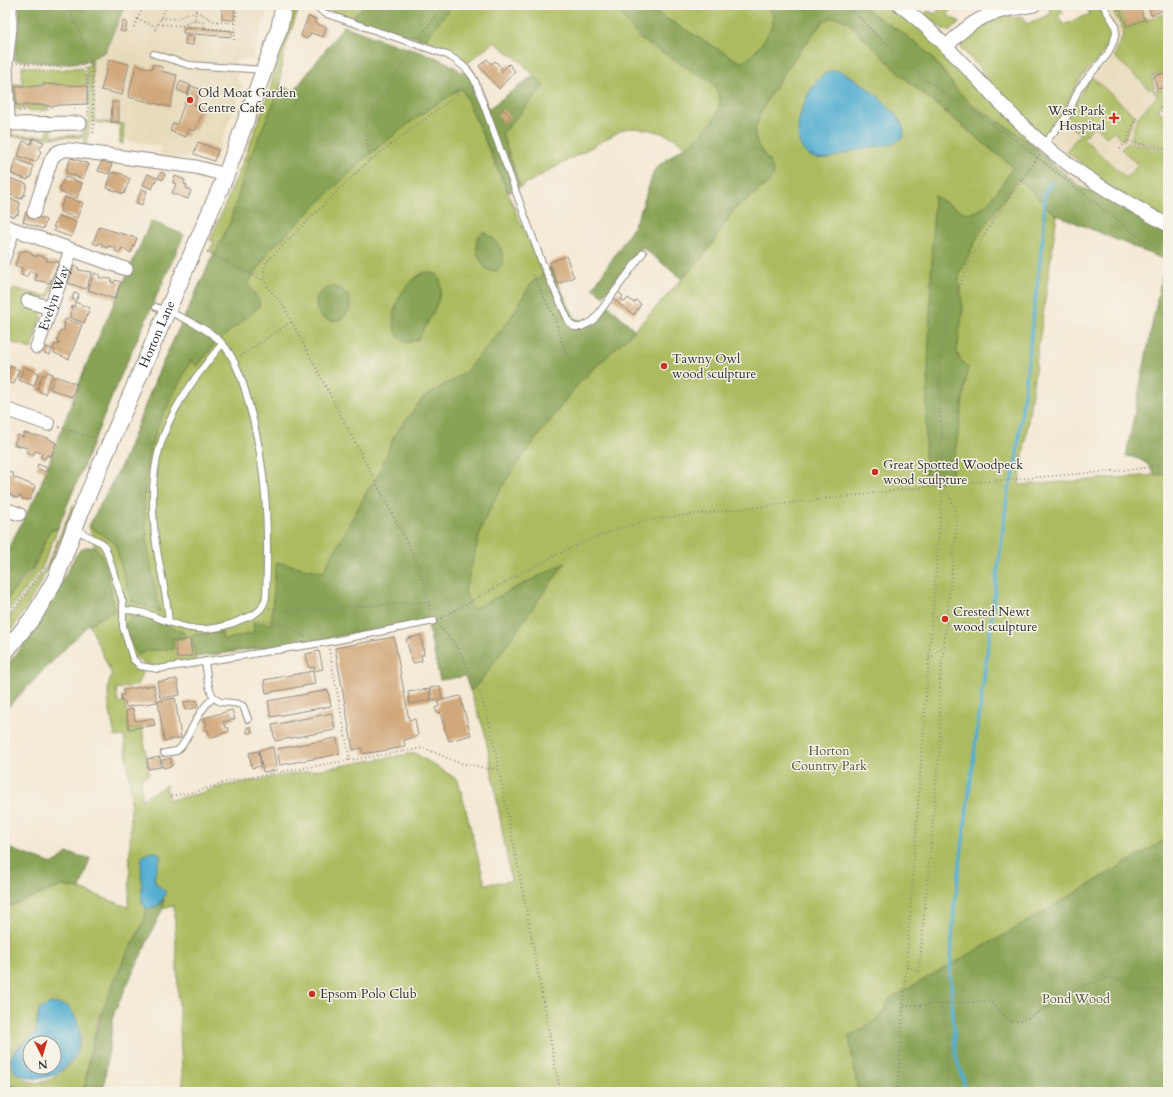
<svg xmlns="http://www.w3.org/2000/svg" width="1173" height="1097" font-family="Cardo,serif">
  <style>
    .built { fill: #e7daba }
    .green { fill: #abbb5e; stroke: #6b7344; fill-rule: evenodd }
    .forest { fill: #88a355; stroke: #5a6740 }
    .water { fill: #52aed0; stroke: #3e6c7e; fill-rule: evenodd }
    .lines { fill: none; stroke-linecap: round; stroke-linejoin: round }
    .stream { stroke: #52aed0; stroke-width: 3.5 }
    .building { fill: #d1a87b }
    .service-casing { stroke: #908a80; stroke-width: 8 }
    .minor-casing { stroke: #908a80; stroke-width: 15 }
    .tertiary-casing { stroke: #908a80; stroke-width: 18 }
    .path { stroke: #908a80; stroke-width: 2; stroke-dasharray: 1 3; stroke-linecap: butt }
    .service { stroke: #fff; stroke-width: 6 }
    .minor { stroke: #fff; stroke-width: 13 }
    .tertiary { stroke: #fff; stroke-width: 16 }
    .poi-dot { fill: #c8321e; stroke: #f7f3e8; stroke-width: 1.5 }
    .labels { text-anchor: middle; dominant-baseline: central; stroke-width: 3; stroke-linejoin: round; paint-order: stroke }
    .poi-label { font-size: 13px; fill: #2b2b2b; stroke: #f7f3e8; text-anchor: start }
    .street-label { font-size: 13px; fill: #2b2b2b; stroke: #f7f3e8 }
    .park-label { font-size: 13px; fill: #51563a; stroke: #f7f3e8 }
  </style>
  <rect width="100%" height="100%" fill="#f7f3e8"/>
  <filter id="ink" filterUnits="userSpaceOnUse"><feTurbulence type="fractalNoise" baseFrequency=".025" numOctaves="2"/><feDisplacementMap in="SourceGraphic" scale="8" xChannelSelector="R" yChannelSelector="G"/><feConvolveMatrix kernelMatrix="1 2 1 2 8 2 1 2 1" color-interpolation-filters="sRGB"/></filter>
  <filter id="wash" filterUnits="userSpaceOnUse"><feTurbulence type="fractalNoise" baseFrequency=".012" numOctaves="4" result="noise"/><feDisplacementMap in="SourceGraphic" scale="16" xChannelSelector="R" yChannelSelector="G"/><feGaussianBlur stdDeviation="0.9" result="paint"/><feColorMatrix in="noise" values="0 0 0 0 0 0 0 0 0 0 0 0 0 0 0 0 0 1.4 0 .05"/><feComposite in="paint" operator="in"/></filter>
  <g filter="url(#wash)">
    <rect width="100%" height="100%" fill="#f4e9d4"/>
    <!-- built -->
    <path class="built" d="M125 5H269L252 59H236L237 80 243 85 214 161 194 154 174 161 159 158 161 147 123 140V124L95 121 92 58 105 52Z
      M1095 5H1168V234L1093 192 1082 188 1031 143 1045 135 1061 117 1075 85 1103 53 1109 41 1111 33 1109 24Z"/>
    <!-- green -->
    <path class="green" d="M292 5H309V11L299 8C290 34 279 58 281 86L294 91 344 26 386 42 437 58 455 67 465 95 566 326 627 338 682 279 629 236 640 213 654 171 658 166 685 146C671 133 642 126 624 129L520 187 502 134 544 86 521 62 494 42 468 63 453 50 442 45C416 37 339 21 321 5H835L854 27 916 88 1013 167 1009 172 1032 190 1048 209 1057 215 1019 485 1168 474V1092H183L174 906 163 908 125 957 97 1024 89 1056 84 1092H40L5 1084V908L62 886 80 889 128 907 129 903 131 794 124 736 115 737C112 719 103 691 112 675L89 624 107 614 112 594 101 556 95 547 89 526 123 462 158 373 214 253 209 251 214 242 210 240 243 162 269 92ZM427 620 440 680 465 676 485 733 511 881 485 884 458 780 415 753 222 786 197 794 169 800 166 785 142 799 141 779 149 774 142 727 129 729 125 702 118 703 116 689 137 685 143 673 134 668 128 661 136 657C149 675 177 664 196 662L195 657 309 642ZM153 852 158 853 161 857 154 878 158 887 146 908 143 856ZM38 1014 78 1054C69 1067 50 1086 33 1082 28 1082 23 1078 19 1075L15 1050 36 1032Z
      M860 5H893L912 20 964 71V76L977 89 982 88 1039 147 1038 150C1018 131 992 121 971 104 954 91 945 70 929 55 909 34 882 23 860 5Z
      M940 5 952 7 948 16 961 22 949 31 944 30 924 14 928 11 936 14Z
      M1048 5 1060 6 1063 13 1058 15 1063 25 1090 14 1086 5H1095C1102 14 1113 25 1110 37 1107 53 1091 65 1082 77 1068 93 1062 129 1041 137L987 81 985 74 961 48V41L958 39 971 29 975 30 992 22V18L1008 15 1015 18 1023 16 1026 24 1051 14Z
      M1110 5H1117L1118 10 1120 9 1127 27 1143 20V17H1145L1147 23V19L1168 13V81L1166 73 1152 76 1154 88 1149 89 1114 56 1120 45 1124 31Z
      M90 61H92L95 121 124 124 123 144 120 143V125L90 122 86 148 83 137 45 138 5 136V131L12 129V136H47V128H52V136L83 135 85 121 90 120 88 77 85 67 90 64Z
      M22 66 59 70 81 67 86 76 87 86H59V84L16 86V105H25V109H13V84H22Z
      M1091 76 1135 116 1124 141 1113 131 1107 137 1094 126 1083 138 1126 178 1138 165 1121 149 1128 142 1168 151V222L1089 173 1085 166 1066 151 1080 134 1065 122Z
      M1165 89 1168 92V96L1158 110 1168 119V148L1130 140 1137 118 1157 96 1153 92Z
      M27 105 48 106 49 110 27 111Z
      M53 279 56 280 50 296 40 300 42 315 31 349 5 340C5 328 9 313 6 303L14 288 43 296 48 294Z
      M73 505 75 506C55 553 37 598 5 638V623L46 568Z
      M58 528 42 568 5 616C5 587 21 589 33 569 39 558 43 545 48 534L51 530Z"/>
    <!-- forest -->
    <path class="forest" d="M19 5H125L105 52 92 58V61L59 64 14 60 19 22Z
      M364 5H452L425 40 351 19Z
      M611 5H643L740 62C752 60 772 32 773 20 773 15 771 10 768 5H860L905 35 929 54 956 89 971 104 1017 133 1082 188 1093 192 1168 233V474L1154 475C1151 463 1137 457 1126 456L1165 260 1057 215C1042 205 1033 190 1018 179L979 234 960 272 959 282 963 309 957 351 959 358 968 367 951 480 925 482V454L934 196C944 200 951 207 961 211 982 222 1003 182 1013 167L902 76 848 22 837 18H831L822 23C804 44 756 107 755 133 755 149 772 159 774 175L767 184 734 210 706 253 682 279 642 247 603 296 593 288 632 229 640 213 654 171 658 166C680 150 742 115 711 82L640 39 619 12Z
      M344 26C361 32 377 39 394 44 418 52 443 57 463 73L469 64 476 77 488 109 534 75 544 86 502 134 520 187 509 193 465 95 461 88 412 121 365 158 270 250 248 284 259 300V307L215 344 197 367 191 360C178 387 161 415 152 443 136 497 149 558 160 612L131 601 115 543 89 526 123 462 158 373 230 222 249 159 281 86 294 91Z
      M151 221 184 235 118 382 58 528 51 530 48 534 32 569 13 590 5 602V554L37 494 85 368Z
      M483 232C497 237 511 259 498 271L488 270C479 261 475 250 477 238Z
      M550 267 575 318 595 325 608 305 635 330 579 383 513 469 498 494 482 525 465 592 473 609 565 563 480 682 471 691 465 676 440 680 427 620 309 642 195 657 192 635 222 632 223 640 254 633 253 622 271 624 276 562 323 572 370 486 378 476 394 436 423 398 465 372 508 322 530 285Z
      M427 272 437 274C449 291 429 319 421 334L418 340 407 343C377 329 402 278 427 272Z
      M316 304a17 17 0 1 1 34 0a17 17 0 1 1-34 0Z
      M86 547H95C107 557 112 596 114 611L89 624 5 710V666C34 638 49 602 69 568 73 561 77 550 86 547Z
      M135 616 148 618 185 633V638L173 639 174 649 147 651 137 655 127 634 125 624 129 619Z
      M1168 838V1092H858L849 1037C866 1025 883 1020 889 999L1011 931Z
      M5 847 53 864 67 853 90 858 80 889 62 886 5 908Z
      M164 899 163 908 114 1013 103 1092H84C91 1041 104 1001 126 955 131 944 148 919 146 908L159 905Z
      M5 1084 40 1092H5Z"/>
    <!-- water -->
    <path class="water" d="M830 71C834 71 838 70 842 72 858 78 912 119 903 137 892 147 875 146 860 149 845 152 831 161 816 158 780 150 805 81 830 71Z
      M151 852 158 853 160 855C159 873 145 878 165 891V895L159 905 147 909 142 903 141 861 143 856Z
      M51 1003 68 1006C104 1049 51 1097 14 1071 2 1050 26 1046 36 1032L39 1010ZM30 1043H54V1067H30Z"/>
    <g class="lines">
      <!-- stream -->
      <path class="stream" d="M964 1092V1081L956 1057 950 972 954 910 1008 490 1015 469 1044 227V195L1052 182"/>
    </g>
    <g id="blocks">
      <!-- building -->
      <path class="building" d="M222 5H235L234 20 222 19Z
        M1117 5H1140L1144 20 1127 27 1120 9 1118 10Z
        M1148 5H1168V9L1151 15Z
        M308 17 316 19 315 23 326 27 323 37 311 33 307 39 302 37 301 35Z
        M123 21 127 22 125 32 120 31Z
        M184 27 232 31 231 37 183 33Z
        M186 36 194 37 193 45 185 44Z
        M109 59 129 64 122 95 101 90Z
        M487 59 491 64 495 61 502 68 499 70 501 72 509 64 515 71 499 89 479 66Z
        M153 64 162 67 161 71 177 75 170 107 128 97 136 65 152 69Z
        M1165 73 1168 86 1157 89 1154 76Z
        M180 81 190 85 187 94 177 90Z
        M43 84 87 86V104L59 105 52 107 45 105H16V86H44Z
        M191 86 200 89 194 105 204 109 195 131 189 129 186 137 170 131 173 123 177 124Z
        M112 102H119V122H111Z
        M1168 105V116L1163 111Z
        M503 109 511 117 504 123 497 115Z
        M33 138 44 142 39 150 41 151 38 159 35 162 18 156 23 141 31 144Z
        M198 142 218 150 214 161 194 154Z
        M71 158 89 164 83 179 66 173 67 169H66Z
        M16 159 33 166 31 178 29 177 28 180 11 174Z
        M102 160 112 164 109 174 98 171Z
        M112 172 122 174 130 179 124 194 107 188Z
        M161 172 165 174 163 180 158 178Z
        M148 174 157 178 152 189 143 185Z
        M175 176 185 180 184 184 187 185 186 188 191 190 188 199 172 193 176 184 173 183Z
        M65 177 82 183 77 198 60 192 61 188H59Z
        M9 178 27 184 24 196H22L21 199 5 193Z
        M142 189 147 191 142 205 136 203Z
        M5 197 20 202 18 215 16 214 15 217 5 214Z
        M65 197 83 203 77 218 60 212 61 209 60 208Z
        M26 212 46 220 43 229 23 222Z
        M59 216 76 222 71 237 54 231 55 227H53Z
        M99 227 137 238 131 253 122 248 120 253 115 251 116 248 108 246 107 248 102 246 103 244 99 243 98 245 93 243Z
        M25 250 32 253V255L37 257V255L47 258 46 261 59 262 50 283 35 280 37 274 30 271 26 277 21 275 22 268 15 266 20 251 24 252Z
        M566 256 574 277 558 284 549 263Z
        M74 266 79 268 78 270 92 272 86 289 68 283Z
        M94 273 100 275 99 278 112 279 111 282 114 283 115 280 121 282 115 299 88 290Z
        M618 292 623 296 621 299 625 302 628 298 634 303 636 300 641 304 634 315 613 299Z
        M74 293 79 294 76 301 72 299Z
        M75 302 90 308 84 323 70 318 72 306 74 307Z
        M65 319 82 325 69 359 54 353 55 350 53 349 55 344 58 345 59 342 57 341 61 330 64 331Z
        M44 346 52 349 50 355 42 352Z
        M10 366 19 370 14 384 5 382Z
        M24 367 39 373 34 386 19 380Z
        M47 372 53 374 45 394 37 390 42 375 45 376Z
        M55 376 77 384 72 397 50 389Z
        M24 433 48 438 56 443 51 457 47 455 45 459 40 457 42 453 35 451 33 455 26 452 28 448 14 445 18 435 23 437Z
        M38 464 47 468 46 472 37 468Z
        M7 471 14 474 13 477 35 486 30 500 22 499V497L19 496 18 498 14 497 5 491V474Z
        M421 635 424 655H421L422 661 413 663 406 639Z
        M394 637 409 720 415 719 418 736 404 740 405 747 363 754 362 748 353 750 335 648Z
        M190 639 192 656 177 658 175 641Z
        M319 651 323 669 315 671 314 667 309 668 306 654Z
        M313 671 315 684 266 693 264 680Z
        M177 679 180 695 160 698 157 682Z
        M154 685 157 702 126 707 125 702H122L121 695H124L123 690Z
        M440 686 442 698 432 700 430 688Z
        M429 689 431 700 410 704 408 692Z
        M328 690 331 706 271 717 268 701Z
        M460 696 471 735 449 741 440 712 437 713 435 708 439 706 438 701Z
        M175 698 181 738 164 741 158 701Z
        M197 700 198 707 185 710 184 702Z
        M133 709 135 721 153 718 155 725 129 729 126 711Z
        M232 710 235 719 223 722 226 728H229V731L210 738 208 730 205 731V726L207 725 204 718Z
        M332 713 335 730 275 741 272 725Z
        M247 727H251L252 733H247Z
        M337 738 340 754 280 765 277 749Z
        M273 747 277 770 263 772 259 750Z
        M258 751 261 766 252 768 249 753Z
        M160 757 161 767 148 769 147 759Z
        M171 758 172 766 163 768 162 760Z"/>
    </g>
  </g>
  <g filter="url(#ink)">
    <use href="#blocks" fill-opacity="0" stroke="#908a80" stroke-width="1"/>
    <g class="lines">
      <defs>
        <path id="service" d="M314 5 324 13 447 55C460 62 469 69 475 81L541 260 569 322 574 327H581L593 321 643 253
          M154 54 189 65 263 70
          M1044 144 1067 116 1079 88 1107 55 1113 43 1116 33 1115 25 1103 5
          M5 265 17 230
          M76 530 102 543 106 549 123 603V627L133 659 140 666 158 669 328 642 434 621
          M124 610C138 610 149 614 163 620 194 632 212 633 243 619 255 615 264 610 266 596 269 530 267 465 248 401 243 381 236 359 222 343 208 328 176 314 156 307
          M169 622C167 596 160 570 156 544 144 453 166 412 222 344
          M205 661C207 673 207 698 221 702 228 703 236 702 243 706L248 719
          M164 753 177 751 181 747C193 730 197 711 214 697"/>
        <g id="minor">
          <path d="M10 5V28L6 63 8 121 15 124 80 123"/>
          <path d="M900 5C953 46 993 101 1043 144 1081 177 1125 201 1168 225"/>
          <path d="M947 46C960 32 976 18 995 13 1007 9 1021 8 1034 5"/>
          <path d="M34 212 51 160C55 152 62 149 71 150L196 167 226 175"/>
          <path d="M5 226 126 269"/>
          <path d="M28 301 50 308"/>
          <path id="s1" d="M37 347 71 250"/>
          <path d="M5 409 48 424"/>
          <path d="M5 509 19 514"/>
        </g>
        <g id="tertiary">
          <path id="s2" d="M5 652 34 616 56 578 82 508 226 175 279 29 284 5"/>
        </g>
      </defs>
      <!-- service casing -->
      <use href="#service" class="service-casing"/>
      <!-- minor casing -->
      <use href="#minor" class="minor-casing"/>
      <!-- tertiary casing -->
      <use href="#tertiary" class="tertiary-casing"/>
      <!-- path -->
      <path class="path" d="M67 5 91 60 94 122 93 135
        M300 5 306 6
        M847 5 873 32 926 80 1014 139 1140 238 1168 252
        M161 18 177 19 189 13 196 12 204 15 213 21 236 23
        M137 19 157 27 155 30
        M195 20 203 23 205 28 185 26 187 22 195 20 196 5
        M158 24 185 26
        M158 24 167 5
        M134 27 144 5
        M205 28 235 31
        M420 37 444 5
        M234 40 237 5
        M17 63 61 67 91 62
        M83 64 87 77 88 116
        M1152 91 1164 88 1168 89
        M1168 98 1160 109 1168 117
        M75 104V111
        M19 111 26 110
        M1127 141 1136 117
        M1120 149 1127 141 1168 150
        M370 160 365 131 367 120 411 51
        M207 252 263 280
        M533 275 555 319 565 352 576 363 589 372
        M240 356 291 322
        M59 427 97 439
        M269 608 289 611 428 602
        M431 614 419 565 282 303C268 288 260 284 266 262L364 165 469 86
        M932 614 951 625 977 631
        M441 618C507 582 580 535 654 519L943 485 1138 469 1168 463
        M5 620 46 565
        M260 620 286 625 305 637
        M440 627C465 652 480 691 490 725L527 913 560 1092
        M329 649 350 760 424 748 459 763 499 770
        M929 659 944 645 957 522 955 507 943 486
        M171 796 198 791 229 781 350 760
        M907 967 919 971 940 744V681L944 645
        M941 1004 948 1041 947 1080 949 1092
        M904 1006 986 1001C998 1004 1002 1018 1014 1022 1034 1019 1052 1002 1070 992 1081 986 1093 982 1105 979 1128 974 1131 1002 1168 985
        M897 1092C912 894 925 695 942 497 946 442 932 382 946 328 963 259 998 211 1040 155"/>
      <!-- service -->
      <use href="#service" class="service"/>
      <!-- minor -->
      <use href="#minor" class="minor"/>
      <!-- tertiary -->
      <use href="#tertiary" class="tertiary"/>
    </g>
  </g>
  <!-- markers -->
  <g class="poi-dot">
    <circle cx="190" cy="100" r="4"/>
    <path d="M1112 112h4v4h4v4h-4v4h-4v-4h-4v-4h4z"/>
    <circle cx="664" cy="366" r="4"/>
    <circle cx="875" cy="472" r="4"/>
    <circle cx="945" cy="619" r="4"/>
    <circle cx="312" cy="994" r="4"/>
  </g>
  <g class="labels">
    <!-- poi labels -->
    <g class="poi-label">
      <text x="198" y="93">Old Moat Garden<tspan x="198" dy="15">Centre Cafe</tspan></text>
      <text x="1105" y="111" text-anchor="end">West Park<tspan x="1105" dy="15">Hospital</tspan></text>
      <text x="672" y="359">Tawny Owl<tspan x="672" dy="15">wood sculpture</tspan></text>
      <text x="883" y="465">Great Spotted Woodpeck<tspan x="883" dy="15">wood sculpture</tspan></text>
      <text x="953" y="612">Crested Newt<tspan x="953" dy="15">wood sculpture</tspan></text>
      <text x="320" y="994">Epsom Polo Club</text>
    </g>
    <!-- street labels -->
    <g class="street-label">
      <text stroke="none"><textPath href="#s1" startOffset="52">Evelyn Way</textPath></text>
      <text stroke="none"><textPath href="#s2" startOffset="354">Horton Lane</textPath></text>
    </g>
    <!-- park labels -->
    <g class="park-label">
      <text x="829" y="751">Horton<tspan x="829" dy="15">Country Park</tspan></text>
      <text x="1076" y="999">Pond Wood</text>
    </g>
  </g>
  <!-- margin -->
  <rect width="1173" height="1097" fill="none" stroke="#f7f3e8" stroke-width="20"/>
  <!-- north arrow -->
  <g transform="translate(42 1055) rotate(175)"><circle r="19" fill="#f7f3e8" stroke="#a5a39c"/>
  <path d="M0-3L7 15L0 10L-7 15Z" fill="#c8321e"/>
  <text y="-6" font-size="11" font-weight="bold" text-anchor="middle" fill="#2b2b2b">N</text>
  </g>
</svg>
